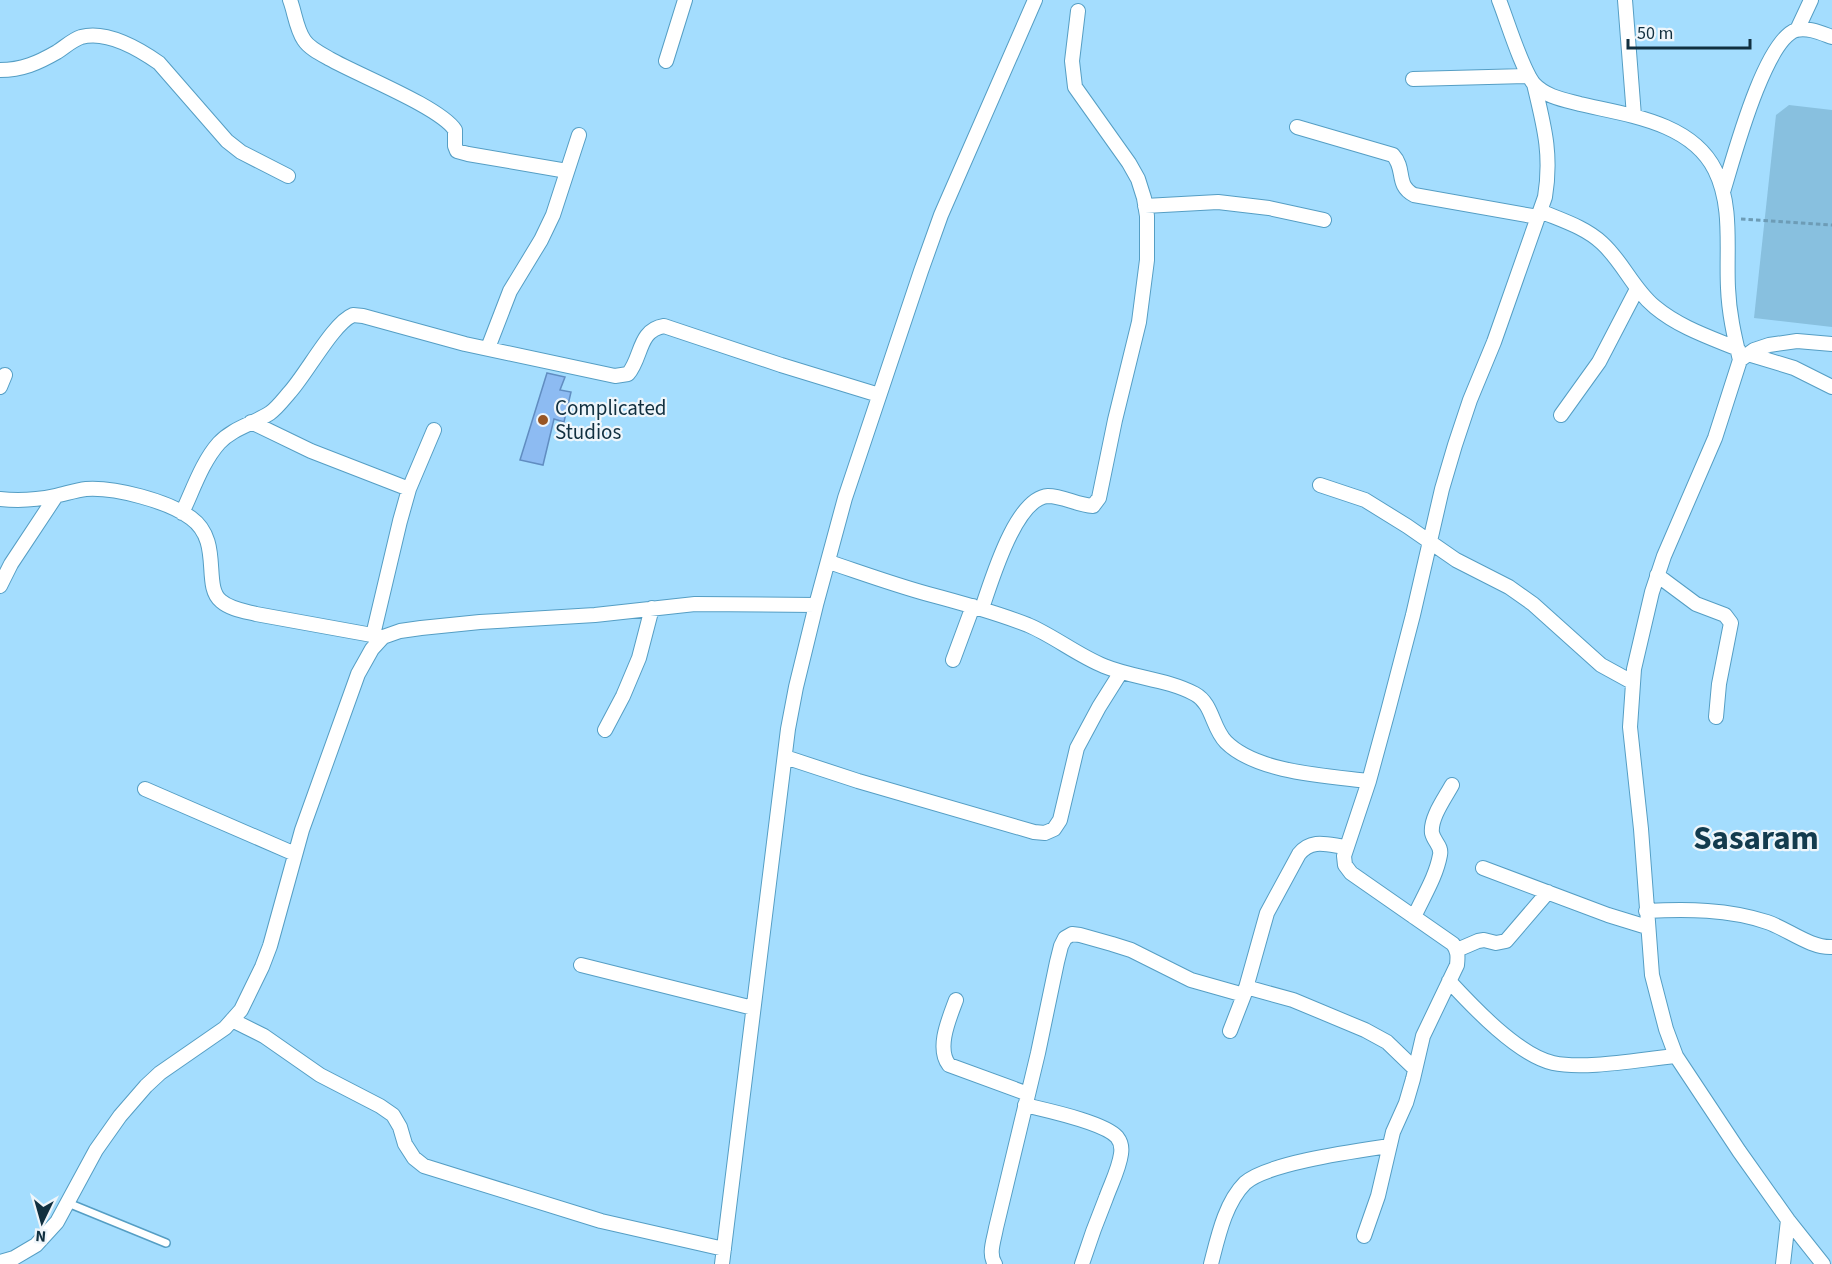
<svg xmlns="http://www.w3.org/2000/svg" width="1832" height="1264" font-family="'Source Sans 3',sans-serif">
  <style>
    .green { fill: #88c0df }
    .building { fill: #8dbbf2; stroke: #618dc1; stroke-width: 1.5 }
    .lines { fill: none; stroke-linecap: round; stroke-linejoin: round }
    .service-casing { stroke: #559ec4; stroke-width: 10 }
    .minor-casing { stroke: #559ec4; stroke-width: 16 }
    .path { stroke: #6d9cb6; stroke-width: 3; stroke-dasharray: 4.5 3; stroke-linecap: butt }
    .service { stroke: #fff; stroke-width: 7 }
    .minor { stroke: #fff; stroke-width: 14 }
    .poi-dot { fill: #985524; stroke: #eff6fb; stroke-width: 2 }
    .labels { text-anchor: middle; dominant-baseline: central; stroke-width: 4.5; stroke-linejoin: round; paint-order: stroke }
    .poi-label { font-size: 21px; fill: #113040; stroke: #eff6fb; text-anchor: start }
    .town-label { font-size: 33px; font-weight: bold; fill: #133b4e; stroke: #eff6fb }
  </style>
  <rect width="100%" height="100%" fill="#a4ddfe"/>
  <!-- green -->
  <path class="green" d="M1789 105 1832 110V327L1754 318 1776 115Z"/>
  <!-- building -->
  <path class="building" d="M547 373 565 377 560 390 571 392 564 422 554 419 543 465 520 460Z"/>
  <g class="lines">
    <defs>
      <path id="service" d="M68 1203 166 1243"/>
      <path id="minor" d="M290 0C295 13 296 28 304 40 309 48 321 54 330 59 358 75 440 107 455 130V146L457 151 468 154 567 171
        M1499 0C1507 20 1522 70 1534 84 1546 97 1565 100 1580 104 1627 115 1691 122 1715 170 1733 206 1726 249 1728 288 1729 313 1734 335 1740 360
        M1625 0 1634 116
        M1797 30 1811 0
        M666 61 685 0
        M0 70C22 70 38 63 57 52 65 47 72 40 81 37 107 30 139 49 159 63L227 141 241 152 288 176
        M1413 79 1529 76
        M1297 127 1393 155C1406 169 1395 185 1414 195L1538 217
        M1723 192C1733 160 1764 41 1796 30 1808 27 1821 33 1832 37
        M1145 206 1218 202 1269 208 1324 220
        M1540 211C1561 220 1585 227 1602 243 1623 262 1633 289 1655 307 1679 327 1709 337 1738 349
        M488 348 510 291 541 240 553 215 579 135
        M1748 354 1794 368 1832 387
        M0 387 5 375
        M1561 415 1599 362 1637 289
        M251 422 311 451 409 489
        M1320 485 1365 500 1407 526 1456 560 1509 587 1533 604 1601 665 1632 682
        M0 499C19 501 36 500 55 496 65 494 76 490 86 489 115 487 168 501 191 518 223 541 202 586 221 601 230 609 244 611 256 614L383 637
        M182 513C193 490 202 462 219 443 233 428 253 424 270 413 277 408 283 400 289 393 306 375 333 323 353 315L363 316 465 344 615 376 628 374C642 358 638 330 664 326L781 365 879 395
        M829 562C862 573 895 585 928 594 962 603 995 612 1028 625 1054 636 1077 655 1104 666 1133 678 1167 679 1195 694 1213 704 1212 728 1226 742 1257 773 1328 776 1369 781
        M1657 575 1696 604 1725 615 1731 623 1719 684 1716 717
        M0 586 11 564 56 496
        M982 608C991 583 1015 498 1048 496 1063 496 1077 505 1093 506L1099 498 1115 420 1139 322 1147 260V216L1144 198 1138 179 1129 163 1075 87 1072 61 1078 11
        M373 635 400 521 409 489 434 430
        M953 660 973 606
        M605 730 623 696 639 658 652 608
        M785 757 858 781 1034 832 1045 833 1054 829 1060 820 1077 748 1099 707 1121 672
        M145 789 295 854
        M1483 868 1608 915 1647 927
        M1646 911C1687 909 1728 909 1767 922 1788 929 1810 948 1832 947
        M1414 917C1423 897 1436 877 1440 855 1442 846 1434 842 1432 833 1430 818 1445 798 1452 785
        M1457 950 1478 941 1484 940 1496 943 1506 941 1548 892
        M581 965 753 1008
        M1449 981C1473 1007 1518 1055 1553 1063 1585 1070 1642 1059 1676 1056
        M1246 987 1293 1000 1365 1030 1387 1042 1415 1069
        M956 1000C949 1019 936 1048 949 1065L1028 1094
        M232 1020 264 1036 320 1075 380 1106 393 1115 400 1127 405 1144 414 1158 424 1166 601 1221 724 1249
        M1230 1031 1244 995 1267 913 1299 854C1312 838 1328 845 1346 847
        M1025 1105C1045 1110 1104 1122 1117 1137 1121 1142 1122 1148 1121 1154 1119 1169 1111 1184 1106 1198 1097 1220 1089 1242 1082 1264
        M1364 1236 1378 1196 1393 1132 1406 1103 1413 1079 1423 1036 1457 965C1458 956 1458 951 1453 944L1351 873 1345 865 1344 856 1369 781 1388 711 1413 615 1442 489 1455 445 1470 400 1494 342 1545 197C1552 154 1544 126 1534 84
        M0 1262 14 1258 36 1245 57 1222 96 1150 120 1116 146 1086 160 1073 225 1028 241 1010 262 967 270 946 302 830 358 674 372 649 383 637 400 631 421 628 480 622 595 615 695 604 816 605
        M722 1264 788 729 796 687 816 605 845 498 921 271 941 215 1035 0
        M995 1264C988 1254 994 1240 996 1228L1038 1053 1057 962 1061 946 1065 938 1072 934 1080 935 1112 944 1131 950 1191 980 1244 995
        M1211 1264C1218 1237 1225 1203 1245 1183 1267 1163 1356 1151 1389 1146
        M1783 1264 1788 1220
        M1823 1264 1788 1220 1739 1151 1676 1056 1666 1029 1652 975 1641 829 1630 727 1634 669 1652 592 1664 556 1715 438 1740 360 1754 350 1769 345 1797 341 1832 344"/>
    </defs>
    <!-- service casing -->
    <use href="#service" class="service-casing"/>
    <!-- minor casing -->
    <use href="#minor" class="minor-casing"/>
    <!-- path -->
    <path class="path" d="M1741 219 1832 225"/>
    <!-- service -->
    <use href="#service" class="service"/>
    <!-- minor -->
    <use href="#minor" class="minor"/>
  </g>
  <!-- markers -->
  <circle class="poi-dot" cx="543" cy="420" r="6"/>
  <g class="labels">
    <!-- poi labels -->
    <g class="poi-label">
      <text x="555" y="408">Complicated<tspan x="555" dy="24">Studios</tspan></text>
    </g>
    <!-- town labels -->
    <g class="town-label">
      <text x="1756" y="838">Sasaram</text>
    </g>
  </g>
  <!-- north arrow -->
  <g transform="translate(42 1222) rotate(185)" stroke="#eff6fb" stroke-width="4.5" paint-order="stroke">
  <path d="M0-4.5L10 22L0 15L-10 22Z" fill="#113040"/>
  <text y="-9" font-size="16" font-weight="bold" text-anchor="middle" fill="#113040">N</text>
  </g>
  <!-- scale -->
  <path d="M1628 39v9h122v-9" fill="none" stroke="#113040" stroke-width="3"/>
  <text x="1637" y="39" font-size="18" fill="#113040" stroke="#eff6fb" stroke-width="4.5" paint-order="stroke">50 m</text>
</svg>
